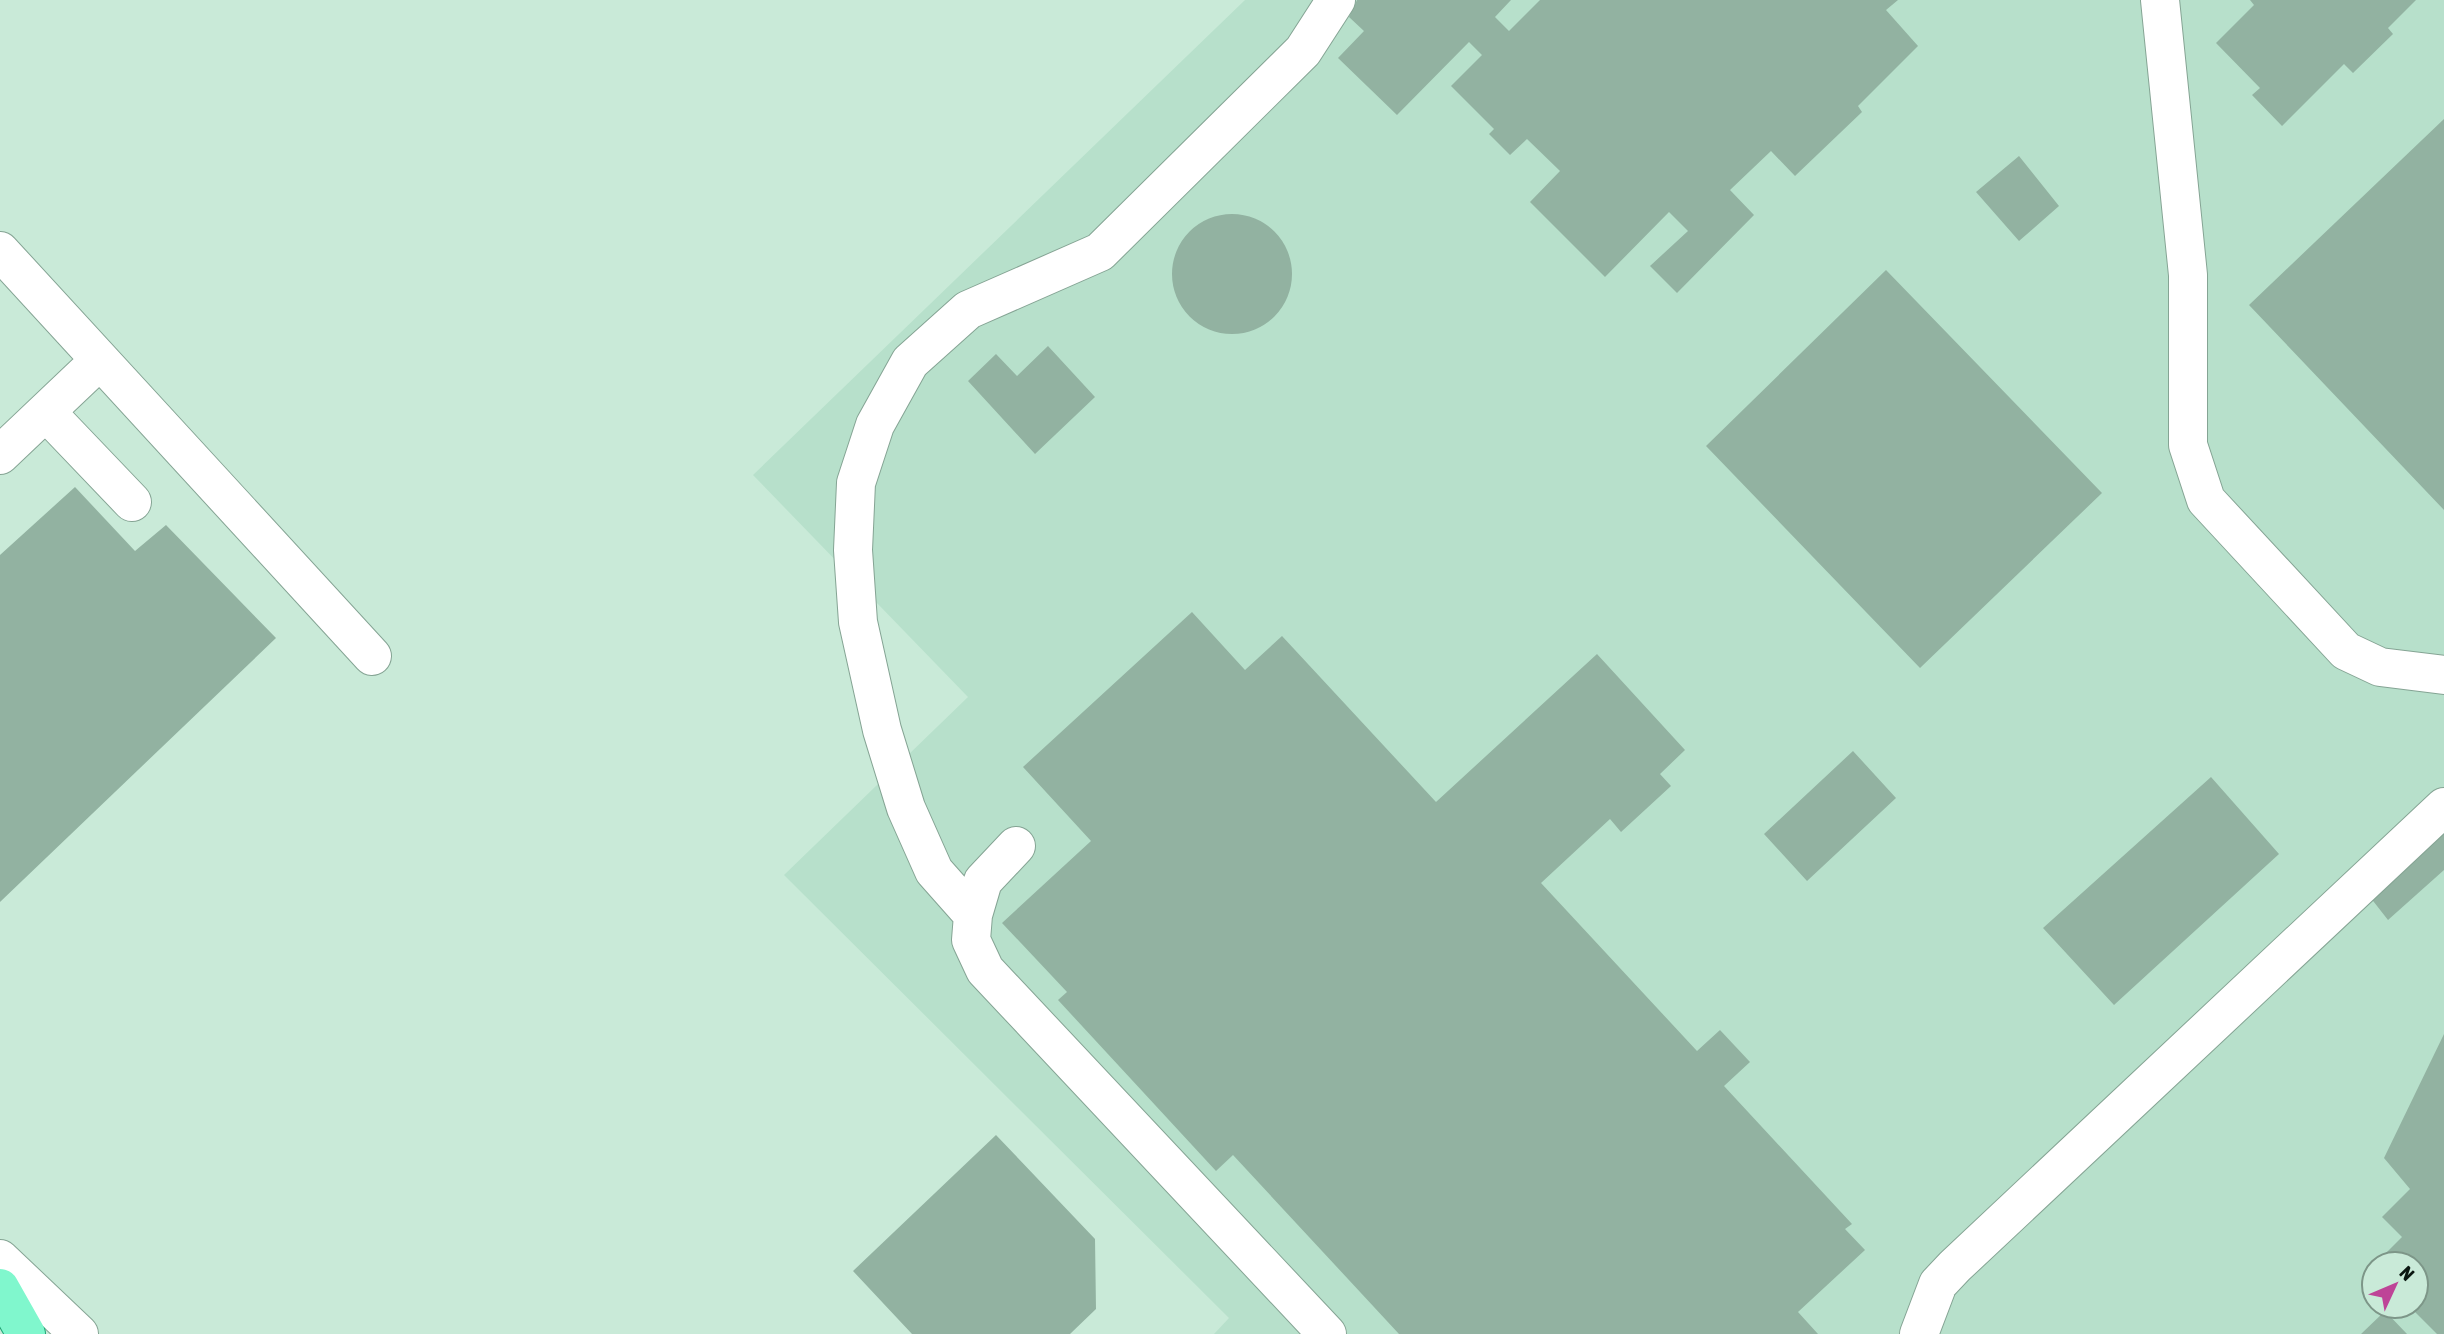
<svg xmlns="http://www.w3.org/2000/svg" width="2444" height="1334" font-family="'Asap Condensed',sans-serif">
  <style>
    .built { fill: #b7e0cb; fill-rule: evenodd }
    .building { fill: #92b2a1 }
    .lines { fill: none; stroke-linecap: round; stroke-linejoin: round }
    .minor-casing { stroke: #85a494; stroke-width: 40 }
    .major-casing { stroke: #20a575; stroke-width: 40 }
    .minor { stroke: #fff; stroke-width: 38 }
    .major { stroke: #80f7cd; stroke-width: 38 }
  </style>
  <rect width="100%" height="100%" fill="#c9ead8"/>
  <!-- built -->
  <path class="built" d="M1245 0H2444V1334H1214L1229 1318 784 875 968 697 753 475ZM2374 1264H2416V1306H2374Z"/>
  <!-- building -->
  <path class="building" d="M1357 0H1511L1495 17 1509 31 1540 0H1898L1886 10 1918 46 1858 106 1862 112 1795 176 1771 151 1730 190 1754 215 1677 293 1650 266 1688 231 1669 212 1605 277 1530 202 1560 171 1527 139 1510 155 1489 134 1494 129 1451 86 1482 55 1469 42 1397 115 1338 58 1364 31 1349 17Z
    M2250 0H2416L2388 28 2393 34 2353 73 2344 64 2282 126 2252 95 2260 88 2216 43 2254 5Z
    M2444 119V510L2249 305Z
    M2019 156 2059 206 2019 241 1976 192Z
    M1172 274a60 60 0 1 1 120 0a60 60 0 1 1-120 0Z
    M1886 270 2102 493 1920 668 1706 446Z
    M1048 346 1095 397 1035 454 968 381 996 354 1017 376Z
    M75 487 135 551 166 525 276 638 0 902V555Z
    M1192 612 1245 670 1282 636 1436 802 1597 654 1685 750 1660 774 1671 786 1621 832 1610 819 1541 883 1697 1051 1720 1030 1750 1062 1724 1086 1852 1224 1845 1229 1865 1250 1798 1312 1818 1334H1399L1233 1155 1216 1171 1058 1000 1067 992 1002 923 1091 841 1023 767Z
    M1853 751 1896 798 1807 881 1764 834Z
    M2211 777 2279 854 2114 1005 2043 928Z
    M2444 828V870L2388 920 2370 897Z
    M2444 1034V1334H2437L2409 1306H2416V1264H2375L2402 1237 2382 1217 2410 1189 2384 1158Z
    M996 1135 1095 1239 1096 1309 1070 1334H912L853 1271Z
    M2385 1311 2407 1334H2361Z"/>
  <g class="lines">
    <defs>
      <path id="minor" d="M2160 0 2188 275V445L2206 500 2346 651 2380 667 2444 675
        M0 251 372 656
        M46 412 132 502
        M0 455 99 361
        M1016 846 983 881 973 915 971 940 985 970 1327 1334
        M973 915 934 871 906 808 882 730 858 622 853 550 856 483 875 425 910 362 968 310 1100 252 1303 51 1336 0
        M0 1259 79 1334
        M1919 1334 1938 1284 1955 1266 2444 807"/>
      <path id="major" d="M0 1288 26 1334"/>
    </defs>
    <!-- minor casing -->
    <use href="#minor" class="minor-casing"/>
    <!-- major casing -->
    <use href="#major" class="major-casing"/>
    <!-- minor -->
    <use href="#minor" class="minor"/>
    <!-- major -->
    <use href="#major" class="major"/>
  </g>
  <!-- north arrow -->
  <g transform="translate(2395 1285) rotate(46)"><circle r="33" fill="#c9ead8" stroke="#7d9688" stroke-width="2"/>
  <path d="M0-5L12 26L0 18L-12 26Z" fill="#be4497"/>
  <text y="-10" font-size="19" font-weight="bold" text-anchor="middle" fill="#0b1711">N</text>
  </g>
</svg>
